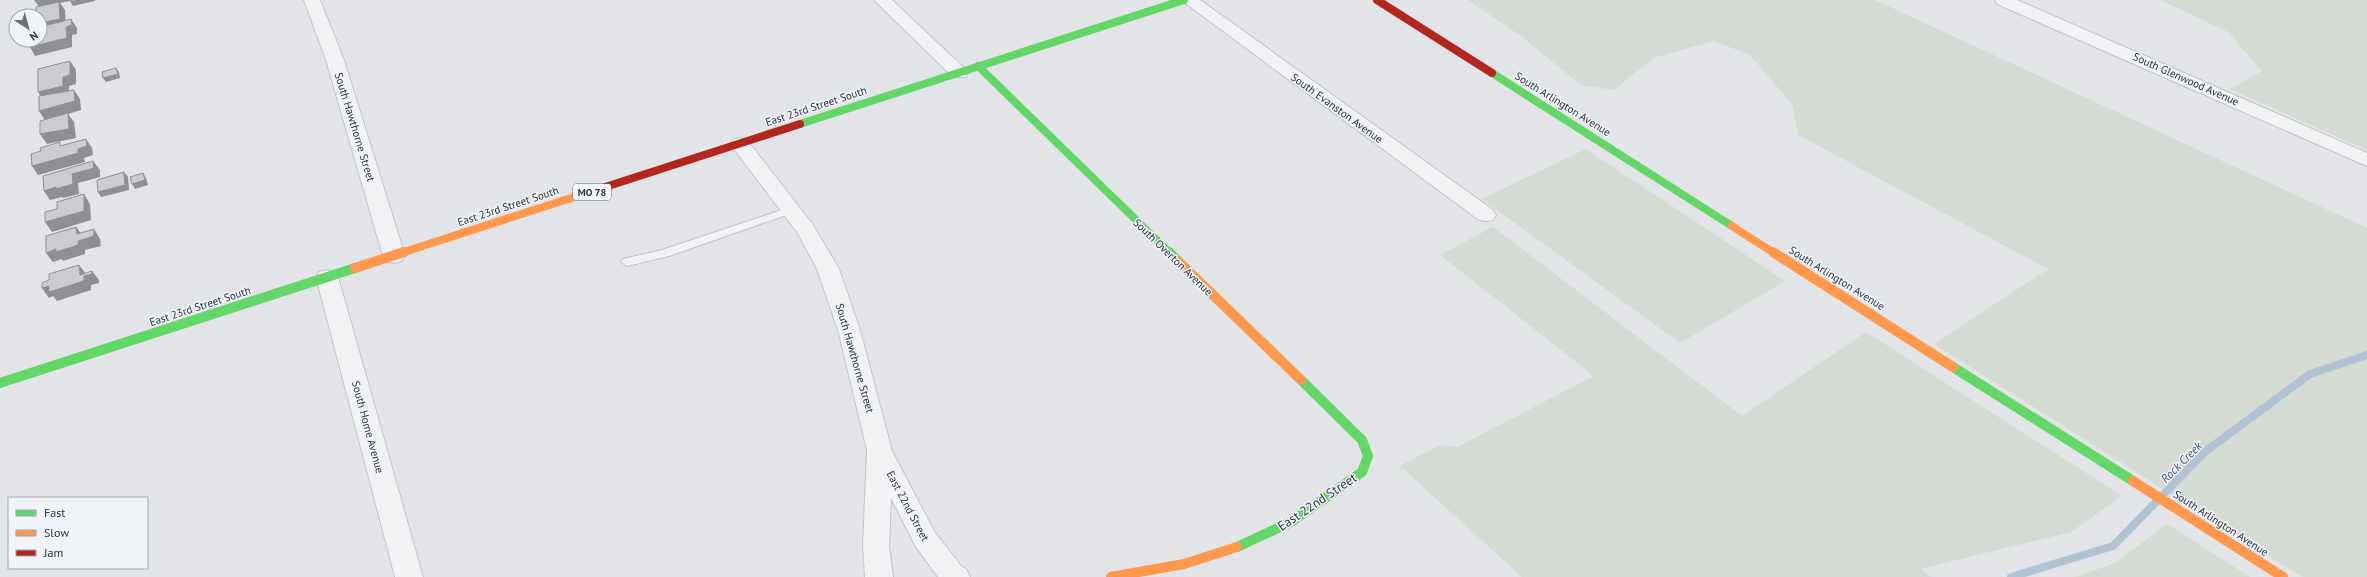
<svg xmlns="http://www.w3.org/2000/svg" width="2367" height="577" font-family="'PT Sans',sans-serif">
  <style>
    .green { fill: #d3dbd2 }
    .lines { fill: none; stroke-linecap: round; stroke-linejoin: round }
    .stream { stroke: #b0c3d3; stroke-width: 8 }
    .lane-casing { stroke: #c0c2c5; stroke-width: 2 }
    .street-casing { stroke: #c0c2c5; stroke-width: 2 }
    .lane { fill: #f2f2f4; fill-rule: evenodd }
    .street { fill: #f2f2f4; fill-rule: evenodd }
    .fast-far1 { stroke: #63d668; stroke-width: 8 }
    .fast { stroke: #63d668; stroke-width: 10 }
    .slow-far1 { stroke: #ff974d; stroke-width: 8 }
    .slow { stroke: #ff974d; stroke-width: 10 }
    .jam { stroke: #b3261e; stroke-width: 8 }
    .shaded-wall { fill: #8d8f91 }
    .building { fill: #cacccf; stroke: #8d8f91 }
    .labels { text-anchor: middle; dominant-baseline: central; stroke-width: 3; stroke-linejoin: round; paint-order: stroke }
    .shield { fill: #f0f3f7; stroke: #656d78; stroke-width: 1 }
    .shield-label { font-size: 10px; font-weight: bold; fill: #293341 }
    .street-label { font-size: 11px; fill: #293341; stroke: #f0f3f7 }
    .water-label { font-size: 12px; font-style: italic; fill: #325576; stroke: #f0f3f7 }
    .near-street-label { font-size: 13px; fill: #293341; stroke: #f0f3f7 }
  </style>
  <rect width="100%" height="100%" fill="#e2e4e7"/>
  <!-- green -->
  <path class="green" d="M1468 0H1875L2367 228V577H2302L1934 344 2048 269 1798 135 1792 104 1750 55 1714 41 1653 58 1614 90 1581 85 1521 36Z
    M2161 0H2367V150L2230 89 2262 71 2228 32Z
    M1586 149 1785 281 1680 343 1482 199Z
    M1493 227 1742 416 1866 332 2122 496 2071 532 1920 569 1932 577H1522L1400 466 1440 445 1457 447 1594 376 1440 255Z
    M2167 524 2250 577H2075L2115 563Z"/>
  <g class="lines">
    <!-- stream -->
    <path class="stream" d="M2011 577 2113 546 2206 451 2310 374 2367 355"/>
    <defs>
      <path id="lane" d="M791 207 795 208 797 210 795 212 669 256 627 266 621 262 623 259 662 250Z"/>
      <path id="street" d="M304 0H320L344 60 405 256 402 261 394 263 386 261 383 256 326 60Z
        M874 0H892L965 69 968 73 965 77H953Z
        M1181 0H1200L1493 210 1496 215 1493 220 1486 221 1479 220Z
        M1995 0H2017L2367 153V166L1997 4Z
        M740 138 747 140 813 225 839 269 860 330 892 451 934 531 961 566 966 569 970 577H938L916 547 891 498 889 546 893 577H865L863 546 867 450 838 330 817 269 797 232 730 144 733 140Z
        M327 270 335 272 338 277 423 577H395L316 277 319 272Z"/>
    </defs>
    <!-- lane casing -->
    <use href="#lane" class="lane-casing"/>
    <!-- street casing -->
    <use href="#street" class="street-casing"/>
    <!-- lane -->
    <use href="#lane" class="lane"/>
    <!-- street -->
    <use href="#street" class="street"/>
    <!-- fast-far1 -->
    <path class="fast-far1" d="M978 66 1170 253
      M1492 73 1732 226
      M800 124 1184 0"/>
    <!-- fast -->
    <path class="fast" d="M1169 252 1179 262
      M1953 367 2133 481
      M0 383 355 268
      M1237 547 1291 522 1362 472 1368 456 1362 440 1301 380"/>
    <!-- slow-far1 -->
    <path class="slow-far1" d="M1732 226 1774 253
      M401 253 599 189"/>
    <!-- slow -->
    <path class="slow" d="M1773 252 1953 367
      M1179 262 1301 380
      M355 268 404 252
      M2133 481 2283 577
      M1111 577 1184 564 1237 547"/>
    <!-- jam -->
    <path class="jam" d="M1377 0 1492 73
      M599 189 800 124"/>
  </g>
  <!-- shaded-wall -->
  <path class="shaded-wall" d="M34 0H74L60 3 65 10 66 27 40 30V8Z
    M77 0H95V1L73 6 70 1Z
    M71 19 77 28V34L72 35V47L35 56 30 47 66 27Z
    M70 61 76 70V84L69 86V94L44 101 38 92 63 77Z
    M116 68 119 72 120 78 106 82 103 78Z
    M74 90 80 99 81 110 68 114 74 122 76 138 47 144 40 134 45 120 39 111Z
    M86 139 92 148 93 155 84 158 85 162 38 175 32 166 78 149Z
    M93 161 100 170V177L78 183 79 194 63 198 62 197 50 200 44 191Z
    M124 172 128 177 129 190 101 197 98 192Z
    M143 173 146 178 148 185 135 189 132 184Z
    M84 194 90 204 91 220 52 232 45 222Z
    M76 227 83 236 94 229 100 239 101 246 85 250V254L63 261 62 259 53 262 46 253 77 234Z
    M79 265 86 274 92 271 99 280V283L91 285V290L57 301 53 296 49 298 42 288 80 275Z"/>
  <!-- building -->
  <path class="building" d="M59 2 60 19 40 23V16H36V7Z
    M71 19 72 25 66 27 67 38 30 47V40H40V27Z
    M70 61V75L63 77V86L38 92V69Z
    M116 68 118 74 103 78 102 72Z
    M74 90 75 101 39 111V96Z
    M68 113 69 129 40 134V121Z
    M86 139 87 146 78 149V153L32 166 31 154 41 151 40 148 60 142V146Z
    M93 161 94 168 72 174 73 184 56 189V187L44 191 43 176Z
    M124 172 125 185 98 192 97 180Z
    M143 173 145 180 132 184 130 177Z
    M84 194V211L45 222V212L57 209V202Z
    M76 227 77 234 94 229V236L78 241V245L56 252V249L46 253V236Z
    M79 265 80 275 92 271V274L84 276V281L49 292V286L42 288V283L49 280V274Z"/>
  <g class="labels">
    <!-- shield labels -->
    <rect class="shield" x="573" y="184" width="38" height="16" rx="3"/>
    <g class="shield-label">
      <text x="592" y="192">MO 78</text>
    </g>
    <!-- street labels -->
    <g class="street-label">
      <text transform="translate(2186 79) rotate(24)">South Glenwood Avenue</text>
      <text transform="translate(1563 104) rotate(32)">South Arlington Avenue</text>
      <text transform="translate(816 106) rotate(-18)">East 23rd Street South</text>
      <text transform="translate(1337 108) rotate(36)">South Evanston Avenue</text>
      <text transform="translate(355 127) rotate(73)">South Hawthorne Street</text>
      <text transform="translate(508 206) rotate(-18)">East 23rd Street South</text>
      <text transform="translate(1173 257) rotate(44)">South Overton Avenue</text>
      <text transform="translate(1837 278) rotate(32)">South Arlington Avenue</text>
      <text transform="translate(200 306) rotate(-18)">East 23rd Street South</text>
      <text transform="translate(855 358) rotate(74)">South Hawthorne Street</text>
      <text transform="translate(368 427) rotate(75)">South Home Avenue</text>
      <text transform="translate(908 506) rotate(62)">East 22nd Street</text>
      <text transform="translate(2221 523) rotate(33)">South Arlington Avenue</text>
    </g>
    <!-- water labels -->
    <g class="water-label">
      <text transform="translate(2181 462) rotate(-45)">Rock Creek</text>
    </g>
    <!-- near-street labels -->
    <g class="near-street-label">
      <text transform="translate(1317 502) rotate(-34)">East 22nd Street</text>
    </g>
  </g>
  <!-- legend -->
  <rect x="8" y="497" width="140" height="72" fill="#f0f3f7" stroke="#a0a6ae"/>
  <rect x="16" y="510" width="20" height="6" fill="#63d668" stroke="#a0a6ae"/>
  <text x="44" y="517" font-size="12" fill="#293341">Fast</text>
  <rect x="16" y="530" width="20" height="6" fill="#ff974d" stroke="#a0a6ae"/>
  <text x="44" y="537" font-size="12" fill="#293341">Slow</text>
  <rect x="16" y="550" width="20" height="6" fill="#b3261e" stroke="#a0a6ae"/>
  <text x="44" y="557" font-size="12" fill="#293341">Jam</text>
  <!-- north arrow -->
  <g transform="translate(28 28) rotate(144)"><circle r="19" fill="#f0f3f7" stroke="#a0a6ae"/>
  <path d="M0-3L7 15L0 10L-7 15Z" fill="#6a717b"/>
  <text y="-6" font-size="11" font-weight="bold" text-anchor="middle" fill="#293341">N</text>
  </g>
</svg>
